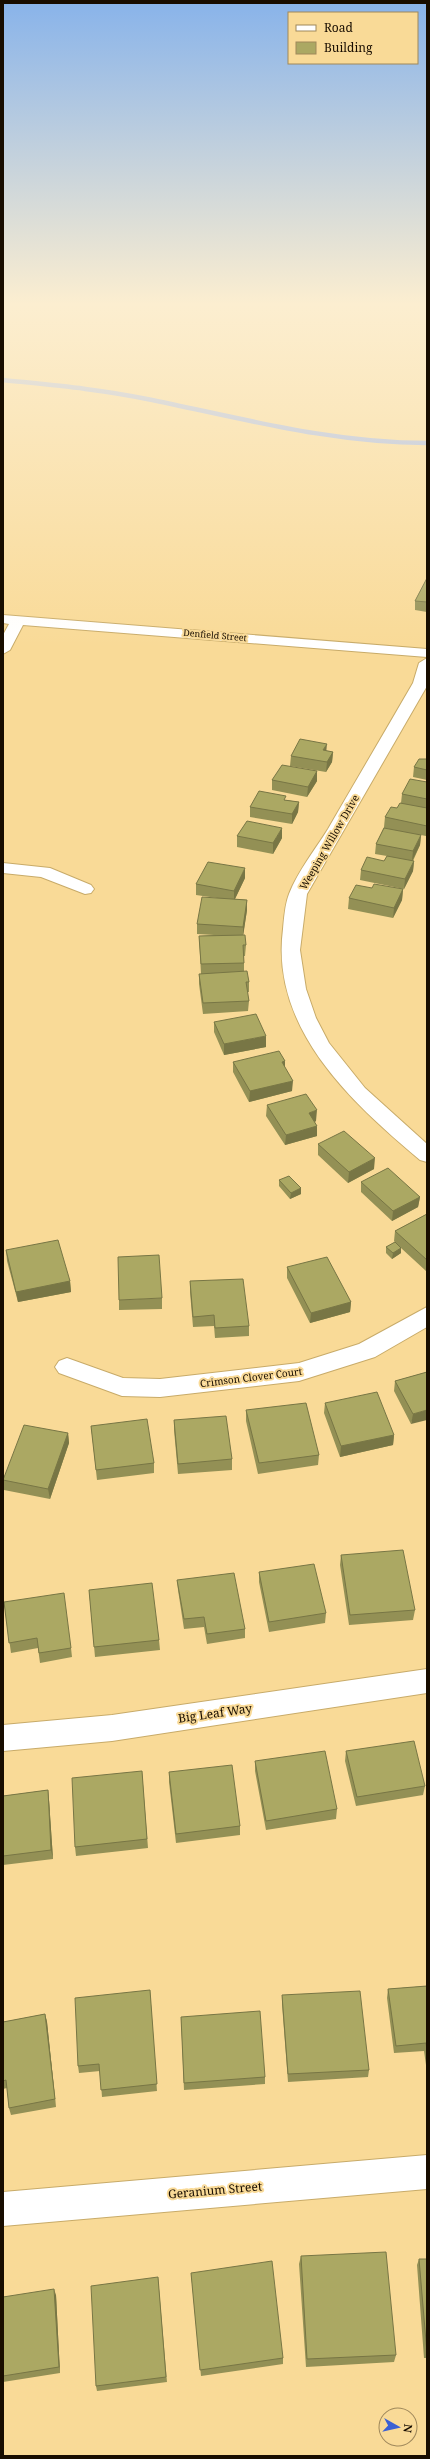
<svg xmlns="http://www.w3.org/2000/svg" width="430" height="2459" font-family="'Noto Serif',serif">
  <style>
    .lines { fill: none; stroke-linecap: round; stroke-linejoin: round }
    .stream { stroke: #98b2ed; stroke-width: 4.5 }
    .minor-casing { stroke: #c8ab69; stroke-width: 2 }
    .minor { fill: #fff; fill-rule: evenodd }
    .wall { fill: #939055 }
    .shaded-wall { fill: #787645 }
    .building { fill: #aba863; stroke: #787645 }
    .labels { text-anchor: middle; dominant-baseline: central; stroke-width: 4; stroke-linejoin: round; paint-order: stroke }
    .far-street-label { font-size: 9px; fill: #180d00; stroke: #f9da97 }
    .street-label { font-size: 10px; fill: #180d00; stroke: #f9da97 }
    .near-street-label { font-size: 12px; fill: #180d00; stroke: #f9da97 }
  </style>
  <rect width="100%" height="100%" fill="#f9da97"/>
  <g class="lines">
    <!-- stream -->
    <path class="stream" d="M3 380C51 385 99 389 147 399 241 418 331 443 427 443"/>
    <defs>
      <path id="minor" d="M3 615 427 649V657L23 625 10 650 3 654V635L9 624 3 623Z
        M427 658V686L307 894 300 950 306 989 316 1018 329 1043 365 1088 427 1144V1162L420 1160C351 1102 270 1028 283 929 284 918 285 904 289 894 298 871 315 850 328 829 356 780 385 732 413 683L419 663Z
        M3 863 50 868 91 885 94 889 91 893 85 894 41 877 3 873Z
        M427 1307V1327L375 1357 299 1381 160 1397 122 1396 59 1373 55 1367 59 1361 67 1358 123 1378 160 1379 299 1363 359 1344Z
        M427 1669V1693L112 1741 3 1751V1725L112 1715Z
        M427 2155V2189L3 2226V2192Z"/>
    </defs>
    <!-- minor casing -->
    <use href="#minor" class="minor-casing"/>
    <!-- minor -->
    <use href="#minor" class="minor"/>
  </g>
  <!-- wall -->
  <path class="wall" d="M427 578V612L415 610V601Z
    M326 751 333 752 332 762 326 772 290 766 291 756Z
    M427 759V780L413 777 414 767Z
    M317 771V781L307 797 272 790V780Z
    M427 782V834L426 836 421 835 420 845 413 861H414L413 871 404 889 360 880 361 870 384 861 387 856 375 854 376 844 384 827 385 817 397 808 401 803 402 794Z
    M286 800 299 802 298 812 292 824 250 817V807Z
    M237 836 282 838 273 854 237 847Z
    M245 878 235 899 247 900V910L243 935 246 945 245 956H244V972L249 982V992H247L249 1001 248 1011 203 1014 199 984V974H201L199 936 214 935 197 934V924L217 898 196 895V884Z
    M372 888 403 889 402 900 393 918 348 909 349 898Z
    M214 1022 266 1047 224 1055 214 1032Z
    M233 1062 285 1068 292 1091 249 1102 233 1072Z
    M267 1105 316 1121 315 1122 317 1136 285 1145 266 1116Z
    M318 1144 374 1169 348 1183 318 1155Z
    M279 1180 301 1188V1194L290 1199 279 1186Z
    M361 1182 420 1197 418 1207 392 1221 361 1192Z
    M427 1214V1271H426L401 1248V1253L392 1259 386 1253V1247L395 1242 394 1241 395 1231Z
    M6 1250 70 1281 71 1292 18 1302 7 1261Z
    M287 1267 351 1302 350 1312 310 1323 287 1278Z
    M190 1281 249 1326V1336L215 1338 214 1326 193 1327 190 1292Z
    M162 1298V1309L119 1310V1300Z
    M427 1372 411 1424 394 1391 395 1381Z
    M325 1403 394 1435 393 1445 340 1457 324 1413Z
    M246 1410 319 1455 318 1465 258 1474 246 1421Z
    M174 1420 232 1459V1470L178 1474 174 1430Z
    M91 1426 154 1463V1473L97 1480Z
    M68 1433 69 1443 50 1499 4 1490 3 1480Z
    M341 1555 415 1610 413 1620 349 1625 340 1565Z
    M259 1572 326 1613 325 1623 269 1632 259 1582Z
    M177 1580 245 1629V1638L207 1644 204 1627 184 1629 178 1590Z
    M89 1590 159 1640 160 1650 95 1657Z
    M4 1602 71 1648 72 1657 40 1663 38 1648 11 1653Z
    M346 1751 425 1786 423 1795 356 1806 345 1761Z
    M255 1761 337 1809 336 1819 266 1830 255 1771Z
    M142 1771 148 1848 76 1856 75 1847Z
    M169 1772 240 1826V1835L176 1843 169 1782Z
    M48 1790 49 1800 53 1859 3 1865V1796Z
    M427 1986V2072L424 2051 394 2053 387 1998 388 1989Z
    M150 1990 157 2091 102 2097 100 2071 79 2073 78 2066Z
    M282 1995 369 2070 368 2077 288 2082 282 2004Z
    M45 2014 47 2022 56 2107 11 2115 9 2108 7 2088 3 2089V2022Z
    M181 2017 265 2077V2084L184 2090Z
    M301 2256 396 2355 394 2362 306 2367 299 2264Z
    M419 2259H427V2358H424L417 2265Z
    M191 2273 283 2358V2364L201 2376Z
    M158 2277 167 2382 97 2391 96 2386Z
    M56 2295 60 2373 3 2382V2297Z"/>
  <!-- shaded-wall -->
  <path class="shaded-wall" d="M327 744 326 754 323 750Z
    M333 752 332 762 326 772 327 762Z
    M317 771V781L307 797 308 787Z
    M299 802 298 812 292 824V814Z
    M282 828V838L273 854V843Z
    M421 835 420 845 412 861 413 851Z
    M414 861 413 871 404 889 405 879Z
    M245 868V878L234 901V891Z
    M403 889 402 900 393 918 394 908Z
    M247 900V910L243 937V927Z
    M266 1036V1047L224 1055V1044Z
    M285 1061V1071L282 1062Z
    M293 1081 292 1091 249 1102 250 1091Z
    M317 1110 316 1121 308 1124 309 1113Z
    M317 1126V1136L285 1145 286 1135Z
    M375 1158 374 1169 348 1183 349 1172Z
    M301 1188V1194L290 1199 291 1193Z
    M420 1197 418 1207 392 1221 393 1211Z
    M401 1248V1253L392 1259 393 1253Z
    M70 1281 71 1292 18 1302 16 1292Z
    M351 1302 350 1312 310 1323 311 1313Z
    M427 1410V1420L411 1424 413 1414Z
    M68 1433 69 1443 50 1499 48 1489Z
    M394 1435 393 1445 340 1457 341 1446Z
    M48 1790 49 1800 53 1859 51 1850Z
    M45 2014 47 2022 56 2107 55 2099Z
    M54 2289 56 2295 60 2373 59 2367Z"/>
  <!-- building -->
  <path class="building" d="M427 578V602L415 601Z
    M300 739 327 744 323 750 333 752 327 762 291 756Z
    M419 759H427V770L414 767Z
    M282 765 317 771 308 787 272 780Z
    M410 779 427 782V799L402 794Z
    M259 791 286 796 284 800 299 802 292 814 250 807Z
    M400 803 427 808V826L385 817 391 807 397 808Z
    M247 821 282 828 273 843 237 836Z
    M384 828 421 835 413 851 376 844Z
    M387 856 414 861 405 879 361 870 367 857 384 861Z
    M208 862 245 868 234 891 196 884Z
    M374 884 403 889 394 908 349 898 356 885 372 888Z
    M202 897 247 900 243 927 197 924Z
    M245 935 246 945H243L244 963 201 964 199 936Z
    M247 971 249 982H246L249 1001 203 1003 199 974Z
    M256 1014 266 1036 224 1044 214 1022Z
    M279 1051 285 1061 282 1062 293 1081 250 1091 233 1062Z
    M306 1094 317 1110 309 1113 317 1126 286 1135 267 1105Z
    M344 1131 375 1158 349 1172 318 1144Z
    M388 1168 420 1197 393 1211 361 1182Z
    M289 1176 301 1188 291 1193 279 1180Z
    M427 1214V1260L395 1231Z
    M58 1240 70 1281 16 1292 6 1250Z
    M395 1242 401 1248 393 1253 386 1247Z
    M159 1255 162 1298 119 1300 118 1257Z
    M327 1257 351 1302 311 1313 287 1267Z
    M243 1279 249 1326 215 1328 214 1315 193 1317 190 1281Z
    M427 1372V1410L413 1414 395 1381Z
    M377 1392 394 1435 341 1446 325 1403Z
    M306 1403 319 1455 259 1463 246 1410Z
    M226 1416 232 1459 178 1464 174 1420Z
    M147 1419 154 1463 96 1470 91 1426Z
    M24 1425 68 1433 48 1489 3 1480Z
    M403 1550 415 1610 350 1615 341 1555Z
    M314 1564 326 1613 269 1622 259 1572Z
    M234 1573 245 1629 207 1634 204 1617 184 1619 177 1580Z
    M152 1583 159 1640 94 1647 89 1590Z
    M64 1593 71 1648 39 1653 37 1638 9 1643 4 1602Z
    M414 1741 425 1786 357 1797 346 1751Z
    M325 1751 337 1809 266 1821 255 1761Z
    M232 1765 240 1826 176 1834 169 1772Z
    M142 1771 147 1839 75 1847 72 1778Z
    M48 1790 51 1850 3 1856V1796Z
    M427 1986V2051L426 2043 396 2046 388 1989Z
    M150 1990 157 2084 101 2090 99 2064 78 2066 75 1998Z
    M360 1991 369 2070 288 2074 282 1995Z
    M260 2011 265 2077 184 2083 181 2017Z
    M45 2014 55 2099 9 2108 6 2080 3 2081V2022Z
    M386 2252 396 2355 307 2359 301 2256Z
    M419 2259H427V2353Z
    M272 2261 283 2358 200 2370 191 2273Z
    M158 2277 166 2377 96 2386 91 2286Z
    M54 2289 59 2367 3 2376V2297Z"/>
  <!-- sky -->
  <linearGradient id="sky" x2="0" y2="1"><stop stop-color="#88b3ea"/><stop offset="0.47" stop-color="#fceed0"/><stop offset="1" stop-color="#fceed0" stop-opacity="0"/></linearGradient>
  <rect width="430" height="647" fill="url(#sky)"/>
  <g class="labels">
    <!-- far-street labels -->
    <g class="far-street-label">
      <text transform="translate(215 635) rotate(5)">Denfield Street</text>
    </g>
    <!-- street labels -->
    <g class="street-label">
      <text transform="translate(329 842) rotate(-60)">Weeping Willow Drive</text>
      <text transform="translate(251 1377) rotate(-7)">Crimson Clover Court</text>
    </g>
    <!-- near-street labels -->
    <g class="near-street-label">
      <text transform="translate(215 1713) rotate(-8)">Big Leaf Way</text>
      <text transform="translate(215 2190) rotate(-5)">Geranium Street</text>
    </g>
  </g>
  <!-- border -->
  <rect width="430" height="2459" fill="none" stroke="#180d00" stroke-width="8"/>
  <!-- legend -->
  <rect x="288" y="12" width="130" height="52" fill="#f9da97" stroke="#9f885b"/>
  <rect x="296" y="25" width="20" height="6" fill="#ffffff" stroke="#9f885b"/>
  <text x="324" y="32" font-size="12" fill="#180d00">Road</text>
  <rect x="296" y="42" width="20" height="12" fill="#aba863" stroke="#9f885b"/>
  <text x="324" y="52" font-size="12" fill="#180d00">Building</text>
  <!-- north arrow -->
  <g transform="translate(398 2427) rotate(98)"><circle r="19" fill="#f9da97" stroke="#9f885b"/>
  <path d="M0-3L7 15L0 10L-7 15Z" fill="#3c61d3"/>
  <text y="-6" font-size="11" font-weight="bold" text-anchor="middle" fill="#180d00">N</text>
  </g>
</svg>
